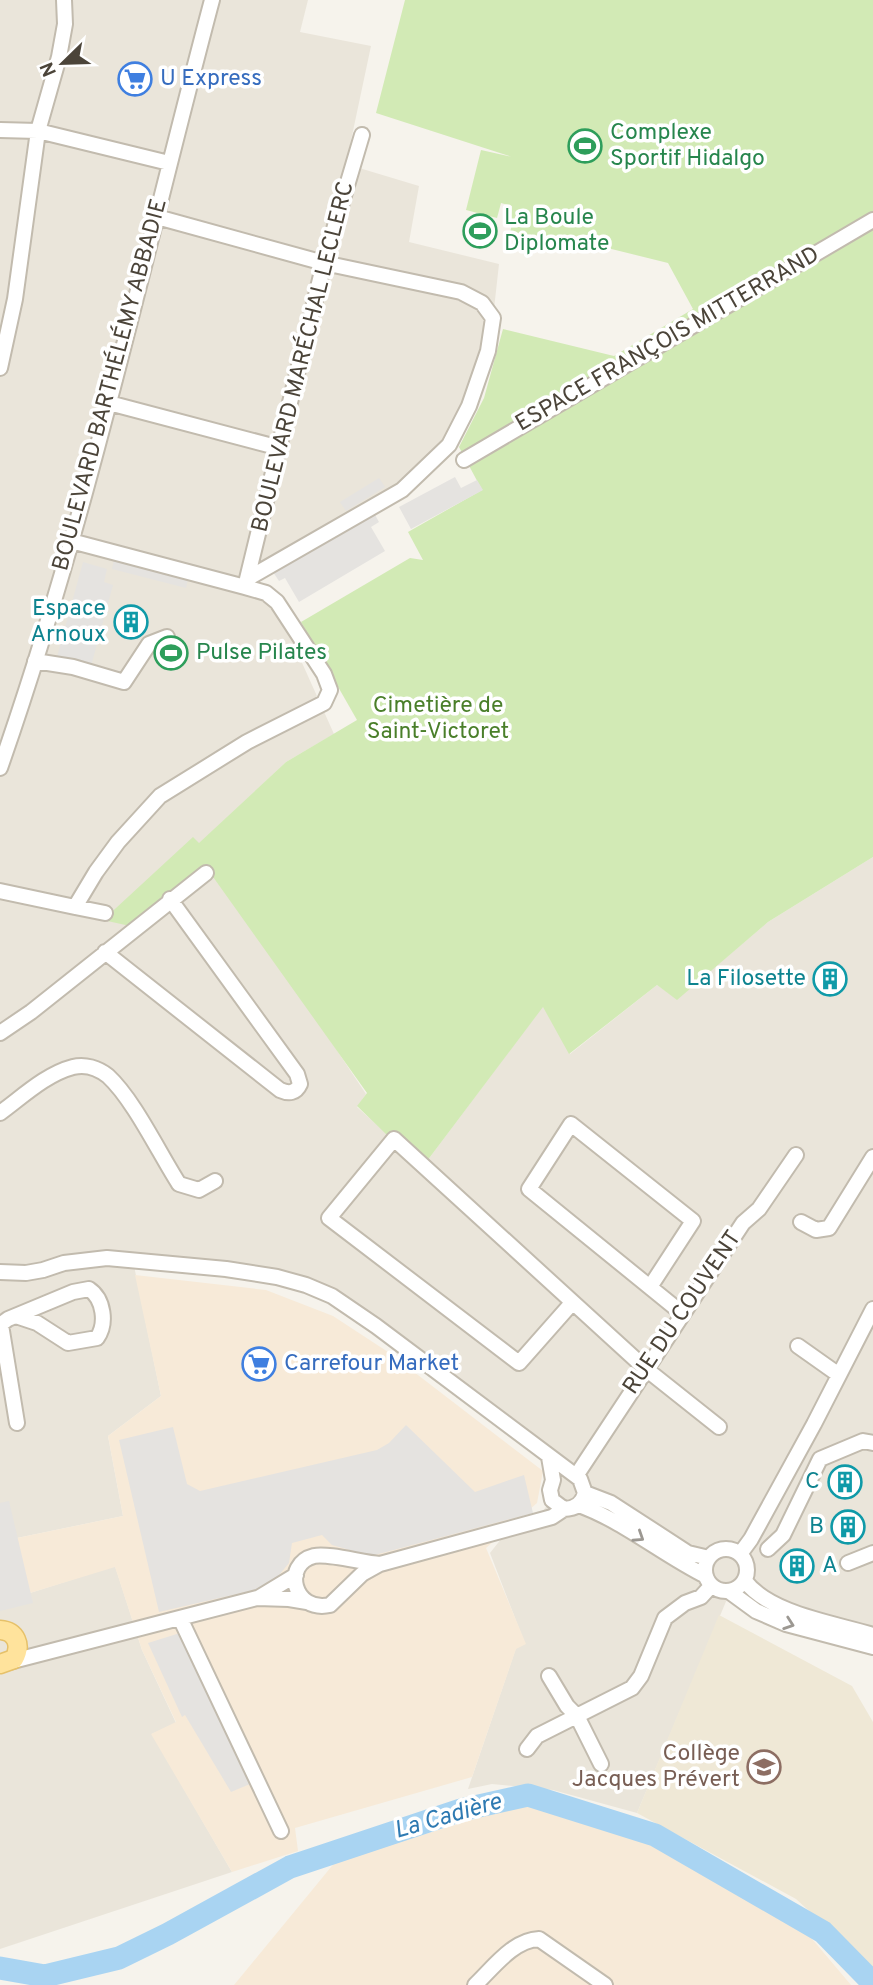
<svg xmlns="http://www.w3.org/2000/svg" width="873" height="1985" font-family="Overpass,sans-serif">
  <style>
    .residential { fill: #eae5da }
    .commercial { fill: #f7ead8 }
    .education { fill: #efe8d6 }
    .green { fill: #d2eab5 }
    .parking { fill: #e5e3e0 }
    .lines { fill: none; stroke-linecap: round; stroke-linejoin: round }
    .river { stroke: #a9d4f2; stroke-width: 23 }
    .minor-casing { stroke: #c2bbae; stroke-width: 18 }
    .major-casing { stroke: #e6c16a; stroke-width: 21 }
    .minor { stroke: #fff; stroke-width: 14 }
    .major { stroke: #ffe39c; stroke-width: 18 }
    .oneway { stroke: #9c9892 }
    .labels { text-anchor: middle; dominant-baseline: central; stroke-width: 7; stroke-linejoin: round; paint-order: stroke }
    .shop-label { font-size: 23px; fill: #366cbe; stroke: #fff; text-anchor: start }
    .leisure-label { font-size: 23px; fill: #27864d; stroke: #fff; text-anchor: start }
    .street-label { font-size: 23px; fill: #4b4439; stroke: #fff }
    .culture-label { font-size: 23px; fill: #0d838f; stroke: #fff; text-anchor: end }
    .park-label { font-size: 23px; fill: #4a7f2a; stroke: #fff }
    .education-label { font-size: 23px; fill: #785e54; stroke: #fff; text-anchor: end }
    .water-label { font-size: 24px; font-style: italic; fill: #2e7ab2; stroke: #fff }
  </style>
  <rect width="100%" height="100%" fill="#f6f3ec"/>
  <!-- residential -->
  <path class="residential" d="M0 0H308L300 32 371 46 346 164 419 186 409 242 499 264 493 318 449 445 402 490 247 579 272 596 334 734 286 762 199 844 366 1094 357 1107 388 1135 392 1131 427 1161 543 1006 570 1054 657 985 677 999 768 922 873 857V1647L786 1624 730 1592 637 1813 553 1790 492 1784 468 1789 516 1648 525 1644 490 1553 509 1529 529 1523 543 1511 551 1500 549 1457 306 1285 133 1261 161 1396 108 1436 123 1516 17 1538 30 1593 115 1566 142 1650 176 1723 152 1734 232 1872 0 1949Z"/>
  <!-- commercial -->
  <path class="commercial" d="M135 1275 266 1290 333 1316 388 1352 543 1471 537 1503 486 1548 526 1644 516 1649 472 1777 295 1828 298 1851 232 1872 151 1734 176 1722 142 1650 115 1567 30 1593 17 1538 123 1516 108 1436 161 1396Z
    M528 1803 654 1841 796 1920 851 1985H234L336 1861Z"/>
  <!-- education -->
  <path class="education" d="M719 1615 852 1686 873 1722V1969L796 1899 637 1813Z"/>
  <!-- green -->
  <path class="green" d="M405 0H873V857L768 922 677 1000 657 985 569 1054 543 1007 427 1161 393 1131 388 1136 357 1106 367 1093 206 867 130 926 103 920 193 837 199 843 286 762 357 720 301 622 410 558 423 560 408 532 482 490 459 447 484 398 503 329 614 356 693 309 668 263 559 236 556 249 509 237 512 224 510 223 512 206 501 203 497 218 466 210 481 150 512 157 376 113Z"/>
  <!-- parking -->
  <path class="parking" d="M455 477 461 488 477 480 483 490 411 529 399 507Z
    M379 478 385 487 346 511 340 502Z
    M374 513 379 522 371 527 385 551 299 602 285 578 279 581 273 572Z
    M114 560 188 579 186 588 112 569Z
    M83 562 107 569 104 582 113 585 91 666 57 657Z
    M406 1425 475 1492 524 1475 533 1513 371 1556 332 1545 322 1535 292 1543 289 1563 275 1580 254 1590 159 1612 119 1440 173 1427 187 1484 200 1491 377 1450 389 1443Z
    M9 1501 33 1603 0 1611V1503Z
    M180 1633 250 1784 231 1792 185 1715 182 1717 148 1643Z"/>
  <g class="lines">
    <!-- river -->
    <path class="river" d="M0 1968 45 1976 119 1958 168 1934 290 1867 461 1810 528 1795 655 1835 823 1932 873 1983"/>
    <defs>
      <path id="minor" d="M0 130 38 131 169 163
        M0 368 15 299 38 131 59 57 65 24 64 0
        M109 403 280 448
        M464 460 873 220
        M71 541 245 587 247 579 402 490 449 445 469 406 488 351 493 318 482 303 461 292 324 263 157 217
        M247 579 324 263 362 135
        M35 661 73 667 124 682 149 644 167 637
        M0 768C88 517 144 256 212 0
        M0 891 75 907 96 872 118 842 160 796 247 742 324 703 330 690 324 674 277 602 266 593 245 587
        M75 907 105 913
        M105 952 280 1090C289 1094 296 1093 300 1084L297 1074 170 899
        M0 1033 31 1012 206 873
        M0 1113C22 1097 46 1074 73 1067 85 1064 98 1068 108 1076 134 1100 159 1153 179 1184L199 1190 215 1181
        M801 1222 816 1230 829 1228 873 1157
        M0 1272 26 1273 43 1270 64 1263 107 1258 226 1269 277 1277 306 1285 332 1296 376 1326 580 1479 585 1493C582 1504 575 1509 564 1509L552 1500 550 1490 553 1480 549 1457
        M650 1287 693 1221 571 1124 529 1189 683 1314
        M572 1303 519 1363 329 1218 394 1139 646 1369 719 1427
        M0 1325 8 1319 73 1292 89 1289C104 1299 107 1324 97 1338L68 1343 37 1323 16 1316
        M1 1325 17 1423
        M798 1346 839 1375
        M576 1476 743 1223 759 1209 796 1155
        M585 1493 611 1503 688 1553 709 1558
        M579 1505C625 1522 662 1554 706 1576
        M705 1570a21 21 0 1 1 42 0a21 21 0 1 1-42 0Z
        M768 1549 783 1535 820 1459 863 1441 873 1443
        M740 1554 751 1539 814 1424 873 1309
        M848 1563 873 1553
        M380 1564C363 1563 329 1553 314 1556 282 1564 293 1613 330 1605L362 1574 380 1564 552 1517 564 1509
        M745 1581C770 1614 834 1623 873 1635
        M730 1592 756 1611 786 1624 873 1647
        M258 1598 296 1575
        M180 1618 281 1831
        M9 1662 257 1598 289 1599 307 1602
        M549 1676 567 1706 577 1716 601 1764
        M527 1749 537 1736 632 1688 641 1676 665 1618 685 1603 701 1597 711 1586
        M475 1985C493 1968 513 1940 539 1939L605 1985"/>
      <path id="major" d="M0 1630C16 1631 22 1645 14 1659L0 1664"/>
    </defs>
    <!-- minor casing -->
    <use href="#minor" class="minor-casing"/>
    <!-- major casing -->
    <use href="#major" class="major-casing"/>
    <!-- minor -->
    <use href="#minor" class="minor"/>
    <!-- major -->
    <use href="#major" class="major"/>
  </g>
  <!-- one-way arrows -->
  <defs><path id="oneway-chevron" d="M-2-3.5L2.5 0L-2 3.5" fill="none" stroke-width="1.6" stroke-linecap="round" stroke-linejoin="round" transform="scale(1.75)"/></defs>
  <g class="oneway">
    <use href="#oneway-chevron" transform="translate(639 1537) rotate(33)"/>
    <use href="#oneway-chevron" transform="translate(789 1624) rotate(19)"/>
  </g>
  <!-- icons -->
  <defs>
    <symbol id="supermarket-ring" viewBox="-11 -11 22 22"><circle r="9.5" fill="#fff" stroke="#3f7fe0" stroke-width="1.5"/><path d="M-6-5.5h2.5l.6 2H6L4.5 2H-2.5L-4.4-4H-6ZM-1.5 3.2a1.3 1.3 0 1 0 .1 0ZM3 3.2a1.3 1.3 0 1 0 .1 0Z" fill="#3f7fe0"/></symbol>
    <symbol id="stadium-ring" viewBox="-11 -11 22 22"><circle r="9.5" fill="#fff" stroke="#2e9e5b" stroke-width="1.5"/><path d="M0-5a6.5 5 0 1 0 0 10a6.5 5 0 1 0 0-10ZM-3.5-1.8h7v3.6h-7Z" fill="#2e9e5b"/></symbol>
    <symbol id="building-ring" viewBox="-11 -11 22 22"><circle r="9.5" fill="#fff" stroke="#0f9aa8" stroke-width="1.5"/><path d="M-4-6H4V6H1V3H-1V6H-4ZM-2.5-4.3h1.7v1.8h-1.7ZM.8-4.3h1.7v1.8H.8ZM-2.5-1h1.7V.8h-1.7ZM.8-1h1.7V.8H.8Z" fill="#0f9aa8"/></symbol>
    <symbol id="school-ring" viewBox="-11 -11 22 22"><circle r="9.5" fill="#fff" stroke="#8d6e63" stroke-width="1.5"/><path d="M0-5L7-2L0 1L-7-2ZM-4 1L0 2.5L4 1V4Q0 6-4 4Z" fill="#8d6e63"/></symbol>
  </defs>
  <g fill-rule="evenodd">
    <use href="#supermarket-ring" x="116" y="60" width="38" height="38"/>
    <use href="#stadium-ring" x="566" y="127" width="38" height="38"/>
    <use href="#stadium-ring" x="461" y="212" width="38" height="38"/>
    <use href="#building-ring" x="112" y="603" width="38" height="38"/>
    <use href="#stadium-ring" x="152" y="634" width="38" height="38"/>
    <use href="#building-ring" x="811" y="960" width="38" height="38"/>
    <use href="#supermarket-ring" x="240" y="1345" width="38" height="38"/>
    <use href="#building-ring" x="826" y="1463" width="38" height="38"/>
    <use href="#building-ring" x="829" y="1508" width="38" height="38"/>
    <use href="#building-ring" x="778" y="1547" width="38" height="38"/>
    <use href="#school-ring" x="745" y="1748" width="38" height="38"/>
  </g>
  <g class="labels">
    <!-- shop labels -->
    <g class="shop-label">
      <text x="160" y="79">U Express</text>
      <text x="284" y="1364">Carrefour Market</text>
    </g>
    <!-- leisure labels -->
    <g class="leisure-label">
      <text x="610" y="133">Complexe<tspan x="610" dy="26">Sportif Hidalgo</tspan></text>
      <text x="504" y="218">La Boule<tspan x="504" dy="26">Diplomate</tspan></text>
      <text x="196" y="653">Pulse Pilates</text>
    </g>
    <!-- street labels -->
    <g class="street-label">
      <text transform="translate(668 340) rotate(-30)">ESPACE FRANÇOIS MITTERRAND</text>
      <text transform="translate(304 357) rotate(-76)">BOULEVARD MARÉCHAL LECLERC</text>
      <text transform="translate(111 385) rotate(-75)">BOULEVARD BARTHÉLÉMY ABBADIE</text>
      <text transform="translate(683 1313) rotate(-56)">RUE DU COUVENT</text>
    </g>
    <!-- culture labels -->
    <g class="culture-label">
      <text x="106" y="609">Espace<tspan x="106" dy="26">Arnoux</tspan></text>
      <text x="806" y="979">La Filosette</text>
      <text x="820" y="1482">C</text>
      <text x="824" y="1527">B</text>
      <text x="822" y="1566" text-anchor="start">A</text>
    </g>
    <!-- park labels -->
    <g class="park-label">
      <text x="438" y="706">Cimetière de<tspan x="438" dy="26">Saint-Victoret</tspan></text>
    </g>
    <!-- education labels -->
    <g class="education-label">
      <text x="740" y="1754">Collège<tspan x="740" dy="26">Jacques Prévert</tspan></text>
    </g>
    <!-- water labels -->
    <g class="water-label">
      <text transform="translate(448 1817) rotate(-16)">La Cadière</text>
    </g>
  </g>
  <!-- north arrow -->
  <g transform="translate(63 63) rotate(247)" stroke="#ffffff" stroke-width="5" paint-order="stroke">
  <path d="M0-5L12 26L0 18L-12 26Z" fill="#4b4439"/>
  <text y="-10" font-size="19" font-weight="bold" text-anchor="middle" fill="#4b4439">N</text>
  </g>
</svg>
